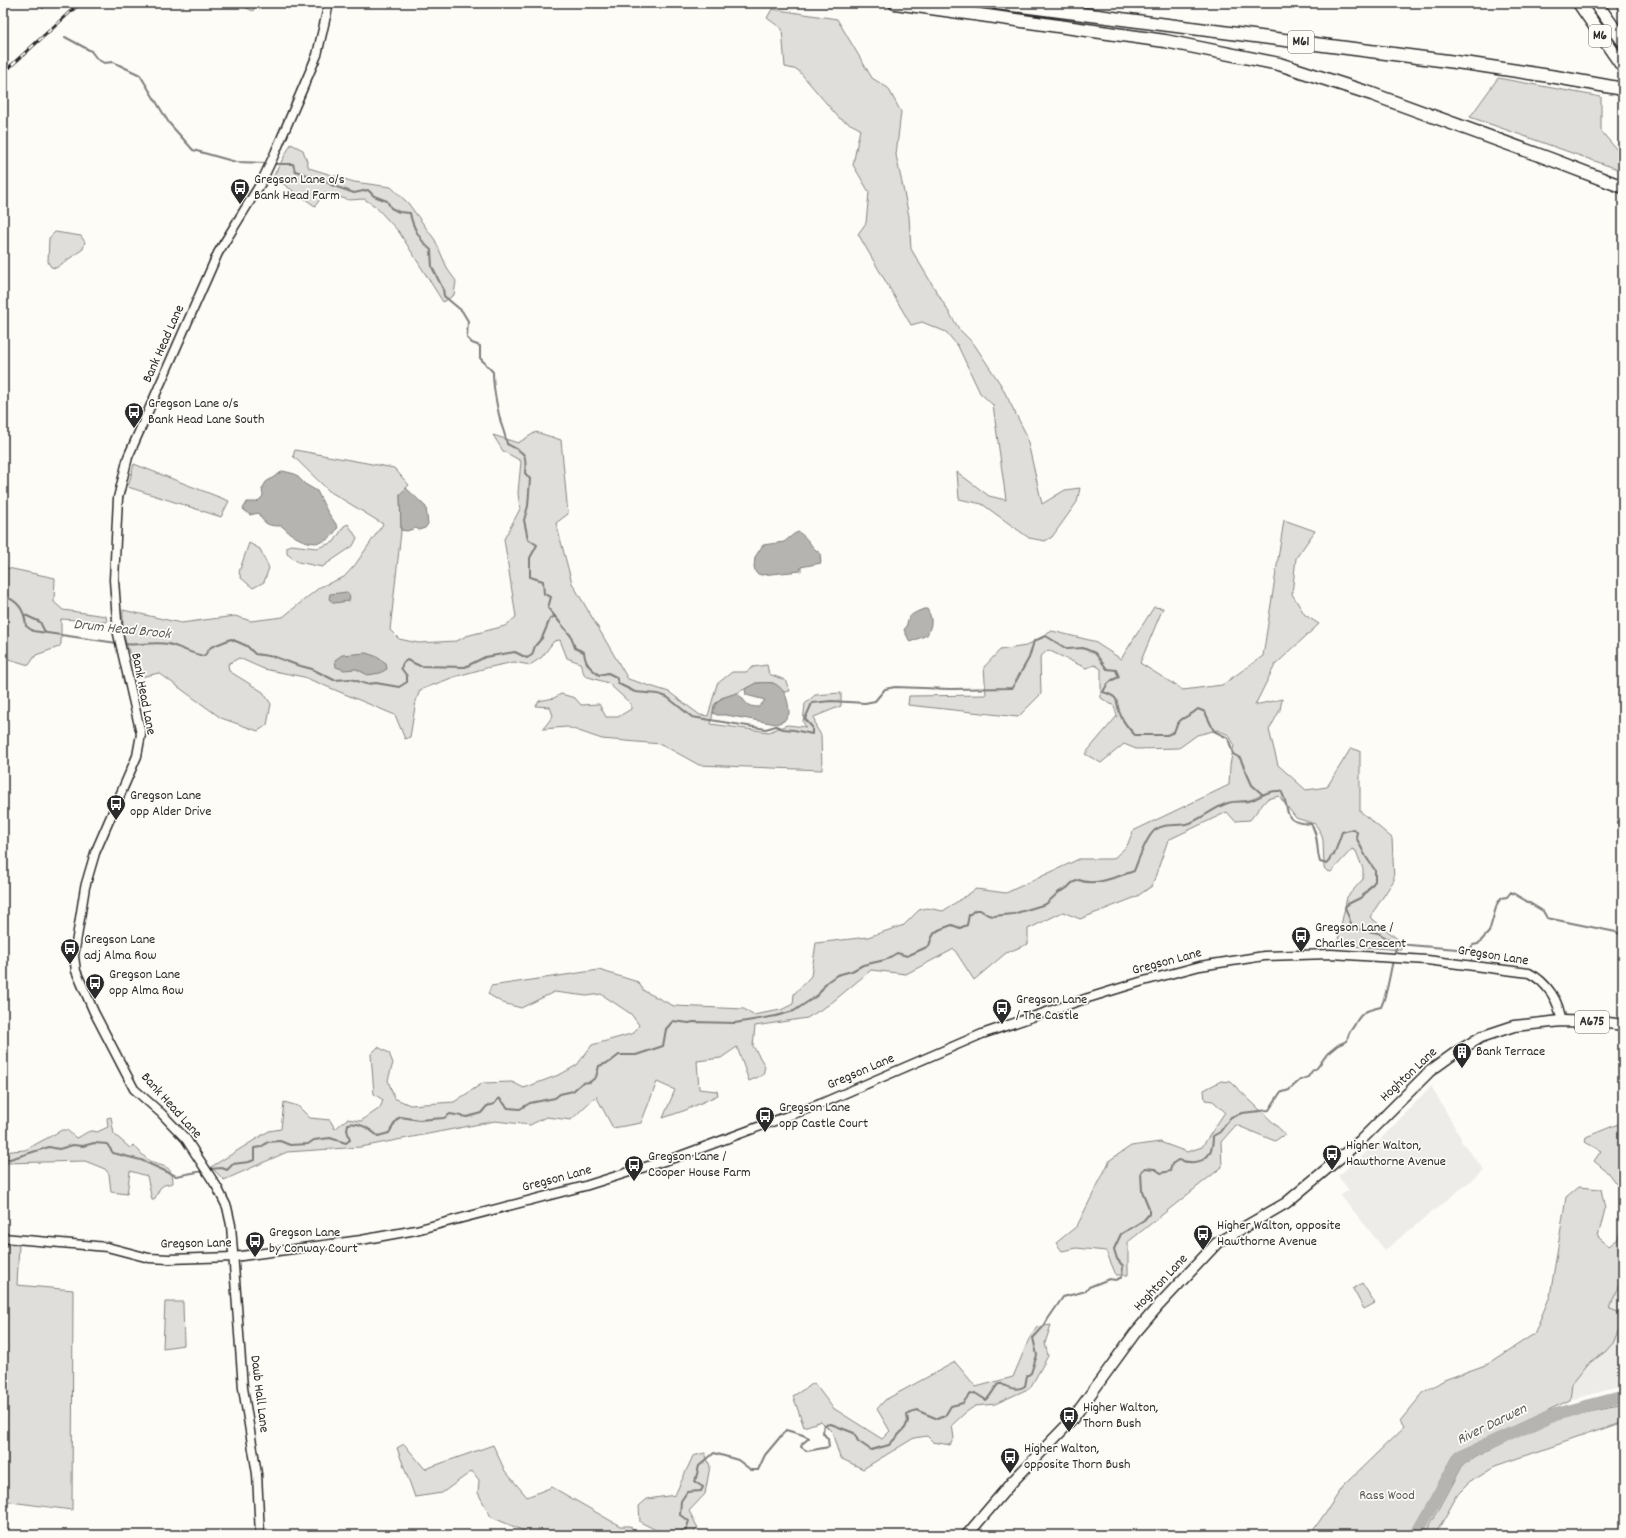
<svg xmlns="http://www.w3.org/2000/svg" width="1626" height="1538" font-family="Dekko,sans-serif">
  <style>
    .built { fill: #edece8 }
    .green { fill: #dfdeda; stroke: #858482 }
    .water { fill: #b5b4b1; stroke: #7e7d7b }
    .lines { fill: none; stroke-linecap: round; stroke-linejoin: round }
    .stream { stroke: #7e7d7b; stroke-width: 2 }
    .river { stroke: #b5b4b1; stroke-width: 13 }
    .minor-casing { stroke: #2b2b2b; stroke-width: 11 }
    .major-casing { stroke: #2b2b2b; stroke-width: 13 }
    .highway-casing { stroke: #2b2b2b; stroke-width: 15 }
    .minor { stroke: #fdfcf7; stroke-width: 8 }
    .major { stroke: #fdfcf7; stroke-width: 10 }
    .highway { stroke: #fdfcf7; stroke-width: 12 }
    .rail-casing { stroke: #2b2b2b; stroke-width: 3.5 }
    .rail { stroke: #fdfcf7; stroke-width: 2; stroke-dasharray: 6; stroke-linecap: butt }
    .labels { text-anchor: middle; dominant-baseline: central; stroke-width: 3.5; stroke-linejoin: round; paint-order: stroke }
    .shield { fill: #fdfcf7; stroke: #6a6a68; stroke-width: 1 }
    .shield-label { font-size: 13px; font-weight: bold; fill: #2b2b2b }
    .poi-label { font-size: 14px; fill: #2b2b2b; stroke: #fdfcf7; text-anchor: start }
    .street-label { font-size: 14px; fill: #2b2b2b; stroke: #fdfcf7 }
    .park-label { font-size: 14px; fill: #585857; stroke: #fdfcf7 }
    .water-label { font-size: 15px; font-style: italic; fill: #5b5b5a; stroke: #fdfcf7 }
  </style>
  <rect width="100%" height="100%" fill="#fdfcf7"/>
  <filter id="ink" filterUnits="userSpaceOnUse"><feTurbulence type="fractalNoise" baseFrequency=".025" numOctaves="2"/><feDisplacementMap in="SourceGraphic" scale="8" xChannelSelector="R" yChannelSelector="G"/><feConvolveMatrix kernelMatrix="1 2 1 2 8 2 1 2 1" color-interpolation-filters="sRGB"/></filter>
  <g filter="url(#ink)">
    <!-- built -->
    <path class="built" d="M1431 1086 1461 1138V1141L1484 1170 1385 1250 1341 1195 1349 1190 1338 1176 1376 1144Z
      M1623 1272V1314L1610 1309Z
      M1623 1319V1386L1570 1400 1572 1384 1588 1364 1605 1352 1614 1342Z"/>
    <!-- green -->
    <path class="green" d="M236 3H256L253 11Z
      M1614 3H1623V17Z
      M772 9 837 19 872 78 888 88 901 112 896 155 909 216 911 249 959 329 974 344 1001 385 1026 434 1042 504 1065 490 1080 488 1077 502 1052 537 1045 541 1029 538 982 504 959 499 957 472 989 496 1006 500 993 405 980 393 958 346 946 332 922 322 911 325 858 234 866 223 869 192 853 165 860 129 839 118 798 70 785 67 782 29 767 18Z
      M1498 78 1601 97V131L1623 157V171L1470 117Z
      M291 144 303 150 309 168 354 182 391 187 408 203 435 240 448 270 456 281 454 295 443 302 399 232 375 206 364 199 349 200 325 193 315 206 273 177Z
      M55 232 81 236 85 242 83 249 56 268 51 267 48 262 49 238Z
      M536 432 561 440 568 514 556 523 572 583 628 679 669 692 700 715 708 716 717 684 732 672H746L753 667 767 665 769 674 785 680 790 691 783 692 773 683H756L737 693 721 698 714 705 711 724 769 732 787 725 806 727 803 722 805 704 815 695 841 693V706L814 717 816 727 821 735 822 770 699 765 661 744 602 739 567 727 543 729 553 716 550 707 536 706 539 701 554 698 561 694 575 698 581 705 599 704 606 717H618L631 709V704L608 683 585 676 580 663 567 658 560 640 554 641 542 657 530 665 514 662 486 668 454 677 420 690 416 701 410 737 405 739 395 715 304 677 264 669 239 658 228 664 229 671 263 692 271 704 267 725 258 731 221 718 159 673 137 678 123 633V610L181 623 235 616 251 621 283 617 320 587 344 577 355 565 383 524 329 491 293 456 295 450 394 468 409 485 400 494 401 532 390 630 399 639 418 643 457 641 466 636 505 626 516 617 504 539 520 509 518 493 521 461 503 451 493 435 518 443Z
      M134 464 229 501 221 517 128 487Z
      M1284 520 1315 531 1296 558 1292 594 1305 615 1319 624 1275 665 1255 705 1282 699 1280 710 1269 730 1278 765 1306 790 1327 787 1351 748 1360 751V811L1392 838 1394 880 1370 917 1400 941 1401 950 1337 945 1347 897 1363 879V869L1356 851 1352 849 1331 872 1327 871 1324 868 1323 840 1321 833 1315 824 1296 818 1279 796 1267 799 1250 820 1235 821 1227 812 1168 840 1152 886 1136 897 1080 919 1063 912 1028 929V944L1006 953 974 980 954 949 906 974 871 970 830 1004 807 1018 755 1026 753 1046 765 1066 763 1075 749 1081 737 1047 721 1058 697 1061 699 1089 717 1091 718 1095 686 1110 663 1118 675 1090 657 1082 641 1123 613 1128 596 1096 571 1120 546 1117 530 1125 495 1121 361 1147 287 1152 224 1180 211 1167 269 1131 281 1129 284 1102 298 1106 310 1118 330 1120 335 1129 347 1119 361 1121 380 1108 383 1100 374 1094 371 1054 378 1047 389 1053 393 1063 388 1080 394 1098 410 1105 454 1102 483 1083 512 1082 524 1088 561 1074 577 1065 592 1045 634 1033 639 1025 631 1014 601 994 587 996 554 992 521 1008 503 1003 488 994 491 986 599 970 638 982 644 991 674 1006 744 1009 753 1015 781 1010 793 1004 794 994 811 976 816 943 868 937 904 925 919 910 927 908 943 911 976 889 1006 893 1079 859H1113L1127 846 1133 831 1229 785 1230 765 1234 745 1229 735 1217 730 1197 735 1179 748 1136 749 1124 744 1101 763 1085 754 1117 716 1114 706 1101 698V669L1095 665 1086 668 1048 650 1040 657 1041 694 1018 717 908 705 909 696 986 695 984 667 1000 650 1026 646 1052 631 1093 641 1121 659 1154 607 1163 608 1140 663 1183 690 1222 685 1263 656Z
      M348 524 357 538 353 546 322 567 298 562 287 554V547L291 545 317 548 334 542 344 526Z
      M249 543 260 549 269 568 264 582 253 588 241 578 239 572Z
      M3 567 55 578 54 602 63 610 106 616 107 622 61 619V644L59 647 36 655 29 665 5 658 7 653 3 649Z
      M1221 1081 1231 1082 1285 1134 1275 1141 1236 1125 1221 1142 1222 1167 1128 1242V1275H1116L1106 1251 1076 1248 1062 1251 1056 1243 1077 1226 1110 1160 1131 1146 1160 1142 1187 1152 1202 1147 1225 1112 1213 1101 1205 1100 1204 1090Z
      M111 1117 114 1134 130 1148 133 1145C138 1149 142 1155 147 1159 159 1169 173 1161 173 1183L164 1185 160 1188 154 1200H152L147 1176 130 1171 127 1194 111 1192 109 1174 105 1169 85 1161 3 1163V1153L12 1151 25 1150 62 1130H67L76 1138C84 1136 88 1128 97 1132L108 1127 107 1118Z
      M1623 1122V1193L1607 1172 1594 1161 1601 1151 1585 1142 1586 1137Z
      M1578 1187 1601 1189 1605 1209 1598 1237 1609 1246 1618 1239 1623 1221V1272L1610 1309 1623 1314V1319L1614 1342 1605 1352 1588 1364 1572 1384 1570 1400 1455 1453 1410 1535H1310L1345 1484 1404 1427 1400 1421 1424 1392 1444 1380 1488 1364 1534 1334 1550 1296 1566 1197Z
      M3 1244 19 1245 17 1285 73 1290 72 1510 3 1501Z
      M1362 1283 1375 1303 1364 1309 1353 1289Z
      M165 1302H183L184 1345 163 1348Z
      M1051 1325 1045 1343 1048 1356 1030 1388 995 1404 975 1406 965 1413 952 1425 954 1438 950 1445 933 1442 927 1436 914 1438 863 1469 840 1458 832 1432 821 1421 804 1427 793 1396 814 1383 833 1408 882 1439 890 1431 877 1409 885 1400 955 1362 976 1387 1013 1377 1029 1339 1037 1327Z
      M1623 1405V1422L1496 1466 1469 1483 1458 1494 1435 1535H1425L1464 1463 1551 1420Z
      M404 1444 425 1469 493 1445 505 1471 527 1497 552 1487 620 1526H630L634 1531V1535H534L491 1517 478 1493 479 1480 472 1471 442 1493 415 1497 397 1448Z
      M705 1453 710 1466 705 1494 689 1511 698 1528 691 1535H657L658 1531 640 1522 639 1506 647 1499 675 1495 693 1456Z"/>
    <!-- water -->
    <path class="water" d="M283 471 295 474 305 484 317 491 327 511 338 527C325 553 298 543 282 526 268 526 265 525 258 513L250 515 243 509 247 502H257L263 496 262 489 266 482Z
      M406 488 426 507 428 524 425 528 419 530 416 528 407 531 401 530 400 494Z
      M798 532C808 537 811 548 820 553L821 563 801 567V571L761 575 756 573 754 567 755 557 763 545 784 542 794 534Z
      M347 592 350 597 349 601 334 603 329 599 330 594Z
      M924 609H927C933 619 932 625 927 635L910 642 904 630C907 626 907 622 909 618 912 613 919 611 924 609Z
      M366 653 375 656 386 663 387 669 380 673 368 675 356 669 344 670 336 667 335 660 342 655Z
      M756 683C761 683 768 682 773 683 786 688 789 703 789 714L784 721 776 724 726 715H717L713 713C715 698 725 697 737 693 747 701 744 707 759 707L765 700 746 695 745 689Z"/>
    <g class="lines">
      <!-- stream -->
      <path class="stream" d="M34 3 43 8
        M65 37 91 51 97 59 104 63 113 62 140 75 169 123 193 150 236 162 268 163
        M272 164H293L295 171 326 181 331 185 354 193 368 190 374 196 387 201 391 208 399 212 410 213C412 226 421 242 431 250L432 267 443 289 444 296 462 311 468 321 467 338 472 343 480 346V358L493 372C493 389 497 407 501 423 503 430 506 437 507 444 525 453 527 453 525 473L530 479 528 506 524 520 528 539 537 545 530 558V577L543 581 544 594 551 597 548 608 571 636 575 648 584 652C585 664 590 668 599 675L608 673 616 677 619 684 635 692 658 694 667 697 692 717 766 729 776 726 783 729 794 730 812 734V727L805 719 812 703 831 701 865 703 875 701 885 689 895 687 950 689 1012 688 1029 658 1034 641 1046 636 1067 649 1083 648 1095 653 1107 669 1116 670 1119 677C1110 680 1107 684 1103 692 1123 698 1114 703 1121 716 1124 723 1129 729 1135 735H1167L1174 732C1180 714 1186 720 1198 709L1205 712 1214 731 1228 738 1233 754 1240 758 1252 785 1262 794
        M3 596C18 600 25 611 26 626L33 631 117 643
        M25 615 40 622 45 632
        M124 644C138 646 153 641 168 644 180 647 192 654 204 656L211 647 231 639 247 646 255 654 275 657 297 665 312 669 334 680 351 679 366 684 376 683 399 687 407 682V676L401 668 403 663 407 660 420 666 465 667 485 657 515 652 527 658 532 655 535 646 542 638 550 619 555 616
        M1394 955 1397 944
        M3 1159H10L49 1147 59 1149 73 1145 83 1146 94 1143 107 1144 113 1153 141 1160 176 1176 203 1171
        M209 1169 222 1168 227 1170 233 1164 249 1162 254 1160V1148L261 1147 268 1142 280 1141 290 1145 308 1144 314 1140 330 1138 346 1143 350 1140 347 1130 348 1124C359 1121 370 1129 378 1136L389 1133 397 1119 401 1117 419 1120 444 1118 450 1114 467 1117 481 1113 487 1106 494 1104 499 1098 508 1108 520 1109 530 1103 555 1098 560 1094 573 1091 582 1083 590 1082 596 1077 599 1066 610 1062 619 1055H636L663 1046 666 1029 673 1021 689 1023 693 1022 735 1023 776 1016 794 1011 818 995 827 982 837 975 852 971 863 965 885 960 897 953 907 956 929 946C934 929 936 931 952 925L960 928 967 925 969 915 975 910H980L988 915 994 916 1013 914 1046 904 1059 892 1067 888 1072 883 1079 880C1093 887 1119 876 1134 871 1138 861 1146 837 1155 830 1166 822 1178 827 1190 823 1203 818 1215 807 1228 803 1236 800 1245 803 1252 800 1263 795 1269 790 1281 791 1292 810 1279 822 1311 824 1319 836 1316 849 1320 862L1327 864 1331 856 1334 855 1342 832 1353 829 1357 832 1356 837 1366 857 1375 870V881L1362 897 1348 904 1345 907 1352 926 1357 929 1378 933 1397 944 1469 950 1473 945 1478 944 1489 932 1497 904 1501 898 1507 897 1511 892 1543 911 1547 918 1616 932 1623 936
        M673 1535 686 1530 689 1521 680 1515 681 1501 687 1492 701 1491 703 1487 695 1482 699 1466 714 1453 738 1460 751 1470H758L765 1455 786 1430 803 1435 809 1438 802 1444 801 1447 807 1451 829 1447 828 1439 823 1433 824 1425 831 1424 854 1433 858 1441 871 1450 889 1445 905 1428 908 1421 907 1415 916 1410 938 1419 945 1416 951 1406 963 1403 969 1395 975 1393 986 1400C992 1395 994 1387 1000 1383 1008 1388 1017 1392 1025 1386L1027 1376 1031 1373 1037 1355 1033 1338 1044 1326 1048 1319 1063 1297 1086 1291 1089 1287 1109 1279 1116 1280 1122 1277 1123 1266 1117 1259 1114 1249 1121 1234 1144 1220 1149 1214V1208L1142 1191 1141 1172 1145 1168 1155 1169 1161 1173 1170 1171 1172 1164 1178 1160C1200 1166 1213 1160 1213 1136L1220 1132 1231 1117 1242 1113 1269 1110 1280 1093 1289 1090 1300 1080 1308 1077 1312 1071 1317 1068 1327 1054 1338 1045 1347 1041C1349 1029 1351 1032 1355 1024 1362 1011 1368 1010 1381 1007 1388 992 1389 976 1393 961"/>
      <!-- river -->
      <path class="river" d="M1416 1535 1460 1457 1550 1416 1623 1397"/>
      <defs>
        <path id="minor" d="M3 1238 107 1247 149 1258 169 1259 234 1257 361 1240 416 1230 585 1186 680 1156 820 1104 982 1034 1088 998 1140 982 1200 966 1264 956 1331 954 1427 960 1529 973C1547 982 1560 1002 1561 1021
          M260 1535 257 1474 243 1388 231 1225 227 1207 217 1187 186 1139 161 1113 134 1089 94 1012 76 971 74 956 85 887 95 853 137 756 141 734 118 634 114 580 118 498 128 457 218 253 261 183 275 153 317 55 329 3"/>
        <path id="major" d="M967 1535 1012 1482 1071 1421 1135 1333 1159 1305 1217 1243 1286 1203 1360 1141 1430 1071 1455 1053 1481 1037 1514 1026 1561 1021 1601 1022 1623 1025"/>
        <path id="highway" d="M895 3 1165 41 1279 64 1372 94 1550 159 1623 187
          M997 3 1471 64 1556 77 1623 89
          M1579 3 1623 67
          M1596 3 1623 41"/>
      </defs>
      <!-- minor casing -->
      <use href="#minor" class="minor-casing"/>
      <!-- major casing -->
      <use href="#major" class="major-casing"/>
      <!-- highway casing -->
      <use href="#highway" class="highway-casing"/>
      <!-- minor -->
      <use href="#minor" class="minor"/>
      <!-- major -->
      <use href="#major" class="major"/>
      <!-- highway -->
      <use href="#highway" class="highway"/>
      <defs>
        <path id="rail" d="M3 73 80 3"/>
      </defs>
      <!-- rail casing -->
      <use href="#rail" class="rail-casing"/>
      <!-- rail -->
      <use href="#rail" class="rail"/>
    </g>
  </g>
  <!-- icons -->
  <defs>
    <symbol id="bus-pin" viewBox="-11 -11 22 30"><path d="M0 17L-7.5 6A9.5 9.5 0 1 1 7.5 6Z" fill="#2b2b2b" stroke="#fdfcf7"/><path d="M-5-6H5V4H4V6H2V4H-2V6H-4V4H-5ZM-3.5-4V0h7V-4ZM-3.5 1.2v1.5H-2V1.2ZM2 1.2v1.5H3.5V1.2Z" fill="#fff"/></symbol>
    <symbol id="building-pin" viewBox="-11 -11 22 30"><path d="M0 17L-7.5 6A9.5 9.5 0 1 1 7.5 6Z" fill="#2b2b2b" stroke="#fdfcf7"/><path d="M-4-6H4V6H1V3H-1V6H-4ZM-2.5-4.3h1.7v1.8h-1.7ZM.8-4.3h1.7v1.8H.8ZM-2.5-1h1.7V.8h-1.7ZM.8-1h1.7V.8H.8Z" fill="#fff"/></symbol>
  </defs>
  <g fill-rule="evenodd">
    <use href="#bus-pin" x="229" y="177" width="22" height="30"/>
    <use href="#bus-pin" x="123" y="401" width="22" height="30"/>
    <use href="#bus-pin" x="105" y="793" width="22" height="30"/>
    <use href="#bus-pin" x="1290" y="925" width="22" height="30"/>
    <use href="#bus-pin" x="59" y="937" width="22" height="30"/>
    <use href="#bus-pin" x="84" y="972" width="22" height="30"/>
    <use href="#bus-pin" x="991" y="997" width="22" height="30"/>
    <use href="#building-pin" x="1451" y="1041" width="22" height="30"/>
    <use href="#bus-pin" x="754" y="1105" width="22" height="30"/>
    <use href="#bus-pin" x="1321" y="1143" width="22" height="30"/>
    <use href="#bus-pin" x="623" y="1154" width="22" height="30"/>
    <use href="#bus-pin" x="1192" y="1223" width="22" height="30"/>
    <use href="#bus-pin" x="244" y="1230" width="22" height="30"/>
    <use href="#bus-pin" x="1058" y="1405" width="22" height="30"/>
    <use href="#bus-pin" x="999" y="1446" width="22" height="30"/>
  </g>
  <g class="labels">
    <!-- shield labels -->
    <g class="shield">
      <rect x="1589" y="25" width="22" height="22" rx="3"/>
      <rect x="1288" y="31" width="26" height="22" rx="3"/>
      <rect x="1575" y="1011" width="34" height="22" rx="3"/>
    </g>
    <g class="shield-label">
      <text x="1600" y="36">M6</text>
      <text x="1301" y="42">M61</text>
      <text x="1592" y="1022">A675</text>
    </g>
    <!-- poi labels -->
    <g class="poi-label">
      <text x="254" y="180">Gregson Lane o/s<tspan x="254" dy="16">Bank Head Farm</tspan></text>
      <text x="148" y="404">Gregson Lane o/s<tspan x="148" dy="16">Bank Head Lane South</tspan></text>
      <text x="130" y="796">Gregson Lane<tspan x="130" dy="16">opp Alder Drive</tspan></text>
      <text x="1315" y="928">Gregson Lane /<tspan x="1315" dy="16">Charles Crescent</tspan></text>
      <text x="84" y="940">Gregson Lane<tspan x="84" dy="16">adj Alma Row</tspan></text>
      <text x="109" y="975">Gregson Lane<tspan x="109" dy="16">opp Alma Row</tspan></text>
      <text x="1016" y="1000">Gregson Lane<tspan x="1016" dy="16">/ The Castle</tspan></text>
      <text x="1476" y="1052">Bank Terrace</text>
      <text x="779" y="1108">Gregson Lane<tspan x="779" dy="16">opp Castle Court</tspan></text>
      <text x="1346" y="1146">Higher Walton,<tspan x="1346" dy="16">Hawthorne Avenue</tspan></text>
      <text x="648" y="1157">Gregson Lane /<tspan x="648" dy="16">Cooper House Farm</tspan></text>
      <text x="1217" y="1226">Higher Walton, opposite<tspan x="1217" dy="16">Hawthorne Avenue</tspan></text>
      <text x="269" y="1233">Gregson Lane<tspan x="269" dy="16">by Conway Court</tspan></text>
      <text x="1083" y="1408">Higher Walton,<tspan x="1083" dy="16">Thorn Bush</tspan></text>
      <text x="1024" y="1449">Higher Walton,<tspan x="1024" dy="16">opposite Thorn Bush</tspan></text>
    </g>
    <!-- street labels -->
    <g class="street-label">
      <text transform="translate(164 344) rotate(-66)">Bank Head Lane</text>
      <text transform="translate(143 694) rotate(79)">Bank Head Lane</text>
      <text transform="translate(1493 956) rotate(9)">Gregson Lane</text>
      <text transform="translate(1167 962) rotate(-15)">Gregson Lane</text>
      <text transform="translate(861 1072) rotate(-23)">Gregson Lane</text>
      <text transform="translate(1409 1075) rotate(-43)">Hoghton Lane</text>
      <text transform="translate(171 1106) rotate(48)">Bank Head Lane</text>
      <text transform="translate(557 1179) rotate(-15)">Gregson Lane</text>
      <text transform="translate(196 1244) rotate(-1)">Gregson Lane</text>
      <text transform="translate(1161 1283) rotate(-47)">Hoghton Lane</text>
      <text transform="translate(259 1394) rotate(83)">Daub Hall Lane</text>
    </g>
    <!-- park labels -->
    <g class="park-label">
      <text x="1387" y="1496">Rass Wood</text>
    </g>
    <!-- water labels -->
    <g class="water-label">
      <text transform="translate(122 630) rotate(6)">Drum Head Brook</text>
      <text transform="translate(1492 1425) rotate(-26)">River Darwen</text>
    </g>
  </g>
  <!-- margin -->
  <rect width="1626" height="1538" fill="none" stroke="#fdfcf7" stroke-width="16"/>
  <rect x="8" y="8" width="1610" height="1522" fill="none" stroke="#2b2b2b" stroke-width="1.5" filter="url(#ink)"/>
</svg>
